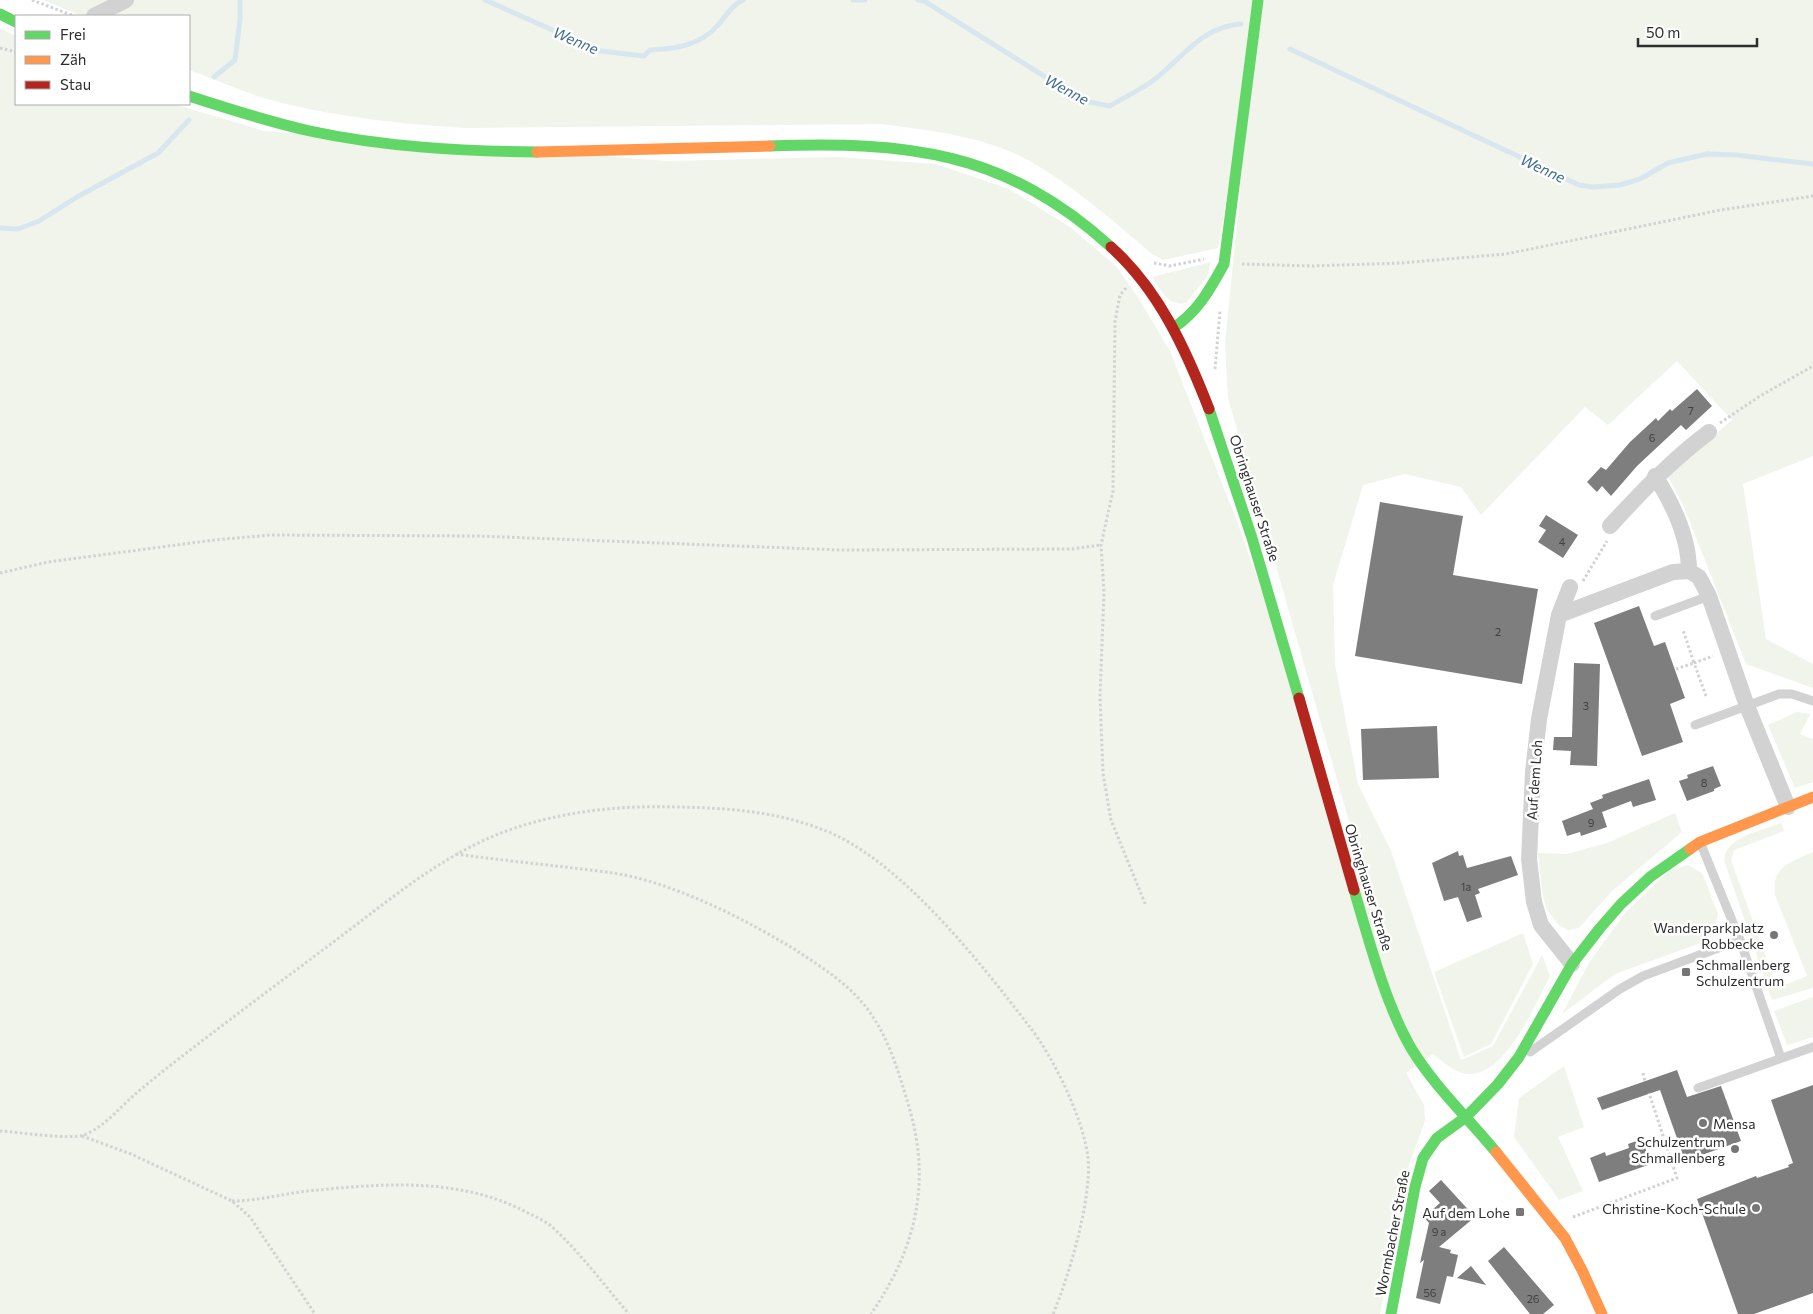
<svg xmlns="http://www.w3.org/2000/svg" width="1813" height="1314" font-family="Commissioner,sans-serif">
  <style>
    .green { fill: #f0f4eb }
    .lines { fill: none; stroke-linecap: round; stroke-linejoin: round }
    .stream { stroke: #d8e6f0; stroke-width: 5 }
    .building { fill: #7e7e7e }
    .path { stroke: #d2d2d2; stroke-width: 3; stroke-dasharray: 2.5 2.5; stroke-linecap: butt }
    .lane { stroke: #d2d2d2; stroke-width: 9 }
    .street { stroke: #d2d2d2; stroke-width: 16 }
    .fast { stroke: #63d668; stroke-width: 11 }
    .slow { stroke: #ff974d; stroke-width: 11 }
    .jam { stroke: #b3261e; stroke-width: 11 }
    .poi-dot { fill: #767676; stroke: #fff; stroke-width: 2 }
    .labels { text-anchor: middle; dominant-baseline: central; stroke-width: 5; stroke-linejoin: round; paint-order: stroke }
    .number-label { font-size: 11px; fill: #414141 }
    .street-label { font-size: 14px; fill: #2d2d2d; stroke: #fff }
    .poi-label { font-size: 14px; fill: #2d2d2d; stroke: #fff; text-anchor: end }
    .water-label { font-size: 15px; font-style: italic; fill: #3d6e8d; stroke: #fff }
  </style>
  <rect width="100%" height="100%" fill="#fff"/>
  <!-- green -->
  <path class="green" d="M43 0H1813V456L1743 484 1766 639 1813 664V688L1746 664 1684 507 1668 476 1732 420 1677 361 1608 425 1585 407 1481 515 1461 487 1405 474 1363 485 1333 585 1335 664 1358 784 1391 851 1461 1060 1493 1046 1542 955 1550 976C1535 1004 1503 1084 1462 1073 1451 1070 1442 1061 1433 1054L1406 1073 1424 1105 1425 1121 1405 1176 1380 1314H0V28L16 36V104H174L264 131 667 161 838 157 936 164 1009 189 1070 227 1116 266 1141 302 1170 351 1238 524 1384 944 1228 398 1225 343 1259 6 1218 248 1163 260 1152 254C1112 220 1074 186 1028 160 984 136 929 130 880 124L465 128C402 124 326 116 264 98 239 90 214 79 189 70V16H82Z
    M1211 262 1207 277 1186 303C1167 306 1162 291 1152 277Z
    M1797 712 1810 714 1800 734 1813 739V782L1795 788 1768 725Z
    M1675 813 1682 832 1611 892 1579 928 1568 930 1559 925 1547 910 1542 892 1538 853 1567 854 1607 843Z
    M1781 823 1784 831 1734 850 1731 860 1777 988 1807 976 1775 895C1771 866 1791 862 1813 852V988L1772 1000 1724 860C1726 836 1761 831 1781 823Z
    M1688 865 1702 873 1718 914 1715 928 1706 941 1615 974 1562 1014 1590 961 1626 912 1670 870Z
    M1523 933 1533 964 1491 1044 1464 1057 1434 972Z
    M1813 997V1037L1787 1045 1774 1011Z
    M1564 1066 1584 1127 1558 1137 1583 1191 1559 1200 1514 1137 1519 1098Z"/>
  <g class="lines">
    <!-- stream -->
    <path class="stream" d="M485 0 600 51 644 56 650 50C676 49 701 45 718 25 726 16 733 4 743 0
      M853 0H865
      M918 0 924 1 1084 101 1110 106C1123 98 1138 91 1151 82 1182 60 1199 27 1241 24
      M1290 49 1579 185 1593 187 1620 185 1640 179 1668 163 1707 154 1736 155 1813 164
      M214 77 235 60 240 20V0
      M0 228 18 229 39 221 77 197 158 153 189 120"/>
  </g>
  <!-- building -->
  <path class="building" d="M1697 389 1712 406 1686 430 1681 425 1637 466 1611 496 1602 486 1597 492 1587 482 1601 467 1606 470 1630 442 1656 418 1658 421 1670 409 1672 411Z
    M1380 502 1463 516 1453 575 1538 589 1522 684 1355 656Z
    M1546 515 1578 535 1563 558 1538 542 1546 530 1539 526Z
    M1639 606 1654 646 1665 642 1685 698 1670 704 1683 742 1642 756 1594 623Z
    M1574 663 1600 664 1597 766 1570 765 1571 751 1553 750 1554 737H1572Z
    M1437 726 1439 778 1363 780 1361 729Z
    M1713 766 1721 786 1714 789V791L1687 801 1679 781 1688 778 1687 775Z
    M1649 779 1656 800 1633 807 1631 801 1602 812 1607 827 1581 836 1580 832 1567 836 1562 821 1593 809 1590 803 1603 798 1602 795Z
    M1458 851 1459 856 1463 855 1467 868 1511 856 1518 875 1478 889 1480 893 1475 895 1482 917 1467 922 1458 897 1444 901 1432 863Z
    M1677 1070 1687 1097 1721 1086 1741 1141 1685 1161 1660 1090 1602 1110 1597 1098Z
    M1813 1085V1293L1754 1314H1738L1697 1199 1756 1176 1757 1178 1789 1167 1788 1165 1793 1163 1771 1100Z
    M1642 1139 1651 1164 1599 1182 1590 1158 1605 1152 1606 1156 1629 1148 1628 1144Z
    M1441 1180 1475 1217 1439 1247 1451 1250 1450 1253 1458 1255 1453 1277 1447 1276 1440 1304 1416 1298 1424 1260 1420 1263 1429 1223 1424 1217 1440 1203 1429 1191Z
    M1504 1247 1554 1305 1543 1314H1530L1488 1261Z
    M1471 1266 1486 1285 1457 1278Z"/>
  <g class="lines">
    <!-- path -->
    <path class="path" d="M32 0 74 16
      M0 48 16 52
      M1154 263 1170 266 1204 259
      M1242 264 1312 266 1401 263 1506 254 1721 210 1813 196
      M1126 288 1120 295 1115 321 1113 491 1101 545 1104 592 1100 697 1103 773 1111 820 1146 906
      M1215 369 1220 311
      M1720 423 1760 396 1813 366
      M0 573 48 562 214 540 271 535 478 536 841 550 1072 549 1101 545
      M1583 581 1607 541
      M1676 669 1694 663 1683 630
      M1706 696 1694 663 1713 656
      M456 854C492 859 529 863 565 867 589 870 614 872 638 878 693 893 746 920 794 949 823 968 854 987 873 1017 891 1044 900 1077 909 1107 932 1184 915 1250 871 1314
      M1643 1073 1645 1081
      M0 1131C19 1132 68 1140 84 1135 102 1128 118 1110 132 1097 149 1082 167 1068 185 1054 238 1013 291 974 344 934 397 894 448 851 512 829 564 811 622 805 678 807 727 808 774 811 821 829 898 857 979 961 1029 1026 1053 1056 1084 1120 1088 1158 1092 1199 1069 1276 1053 1314
      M82 1136 131 1154 232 1201 250 1217 315 1314
      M232 1201C261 1201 289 1192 318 1190 389 1183 463 1178 528 1213 536 1217 545 1221 551 1226 580 1252 604 1285 629 1314
      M1573 1217 1677 1178 1649 1093"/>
    <!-- lane -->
    <path class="lane" d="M1655 616 1709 596
      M1695 725 1779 694H1792L1813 701
      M1700 842 1740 940 1781 1058
      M1530 1052 1620 989 1643 976 1740 940
      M1698 1088 1813 1047"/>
    <!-- street -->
    <path class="street" d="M94 16 126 0
      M1655 476C1673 504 1689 537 1689 571L1699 577 1709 596 1747 706 1788 807
      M1610 526C1642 491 1672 460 1709 432
      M1570 587 1559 615 1539 719 1533 772 1529 859 1534 902 1541 925 1572 964
      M1559 615 1673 572 1689 571"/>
    <!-- fast -->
    <path class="fast" d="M0 14 16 22
      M189 96C229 109 269 122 310 131 384 147 461 151 537 152
      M770 146C908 141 1005 151 1111 247
      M1173 328C1198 312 1210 289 1224 264L1258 0
      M1209 409 1252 538 1299 698
      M1354 890C1369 940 1385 1003 1411 1048 1434 1086 1468 1118 1496 1152
      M1391 1314 1415 1187 1423 1158 1437 1138 1466 1117 1498 1084 1519 1057 1572 964 1600 928 1621 904 1650 877 1690 849"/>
    <!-- slow -->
    <path class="slow" d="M537 152 770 146
      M1690 849 1700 842 1813 797
      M1496 1152 1565 1238 1582 1270 1602 1314"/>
    <!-- jam -->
    <path class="jam" d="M1111 247C1159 290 1186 350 1209 409
      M1299 698 1354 890"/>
  </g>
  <!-- markers -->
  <g class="poi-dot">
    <circle cx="1774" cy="935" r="5"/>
    <rect x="1681" y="967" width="10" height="10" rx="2.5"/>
    <circle cx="1703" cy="1123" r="5"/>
    <circle cx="1735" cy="1149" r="5"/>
    <circle cx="1756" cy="1208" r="5"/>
    <rect x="1515" y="1207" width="10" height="10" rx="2.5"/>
  </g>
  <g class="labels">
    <!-- number labels -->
    <g class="number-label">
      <text x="1691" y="410">7</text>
      <text x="1652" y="437">6</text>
      <text x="1562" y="541">4</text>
      <text x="1498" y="631">2</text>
      <text x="1586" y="705">3</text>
      <text x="1704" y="782">8</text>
      <text x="1591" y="822">9</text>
      <text x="1466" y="886">1a</text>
      <text x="1439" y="1231">9 a</text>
      <text x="1430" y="1292">56</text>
      <text x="1533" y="1298">26</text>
    </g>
    <!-- street labels -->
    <g class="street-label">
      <text transform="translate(1255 498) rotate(72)">Obringhauser Straße</text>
      <text transform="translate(1534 780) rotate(-86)">Auf dem Loh</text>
      <text transform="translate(1369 887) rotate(73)">Obringhauser Straße</text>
      <text transform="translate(1392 1233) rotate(-79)">Wormbacher Straße</text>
    </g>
    <!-- poi labels -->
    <g class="poi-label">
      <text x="1764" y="927">Wanderparkplatz<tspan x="1764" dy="16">Robbecke</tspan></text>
      <text x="1696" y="964" text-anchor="start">Schmallenberg<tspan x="1696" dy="16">Schulzentrum</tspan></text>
      <text x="1713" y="1123" text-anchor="start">Mensa</text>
      <text x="1725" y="1141">Schulzentrum<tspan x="1725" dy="16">Schmallenberg</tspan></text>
      <text x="1746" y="1208">Christine-Koch-Schule</text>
      <text x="1510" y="1212">Auf dem Lohe</text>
    </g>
    <!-- water labels -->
    <g class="water-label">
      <text transform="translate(576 40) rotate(23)">Wenne</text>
      <text transform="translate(1067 89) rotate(28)">Wenne</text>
      <text transform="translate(1543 168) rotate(25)">Wenne</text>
    </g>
  </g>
  <!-- legend -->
  <rect x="15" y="15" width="175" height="90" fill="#ffffff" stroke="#ababab"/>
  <rect x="25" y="31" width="25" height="8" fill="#63d668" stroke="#ababab"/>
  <text x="60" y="40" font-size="15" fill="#2d2d2d">Frei</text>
  <rect x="25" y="56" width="25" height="8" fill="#ff974d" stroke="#ababab"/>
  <text x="60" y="65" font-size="15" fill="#2d2d2d">Zäh</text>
  <rect x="25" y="81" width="25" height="8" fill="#b3261e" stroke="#ababab"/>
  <text x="60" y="90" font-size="15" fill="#2d2d2d">Stau</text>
  <!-- scale -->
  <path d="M1638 38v8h119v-8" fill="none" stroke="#2d2d2d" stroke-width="2.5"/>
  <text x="1646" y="38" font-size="15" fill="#2d2d2d" stroke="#ffffff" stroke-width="4" paint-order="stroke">50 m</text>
</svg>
